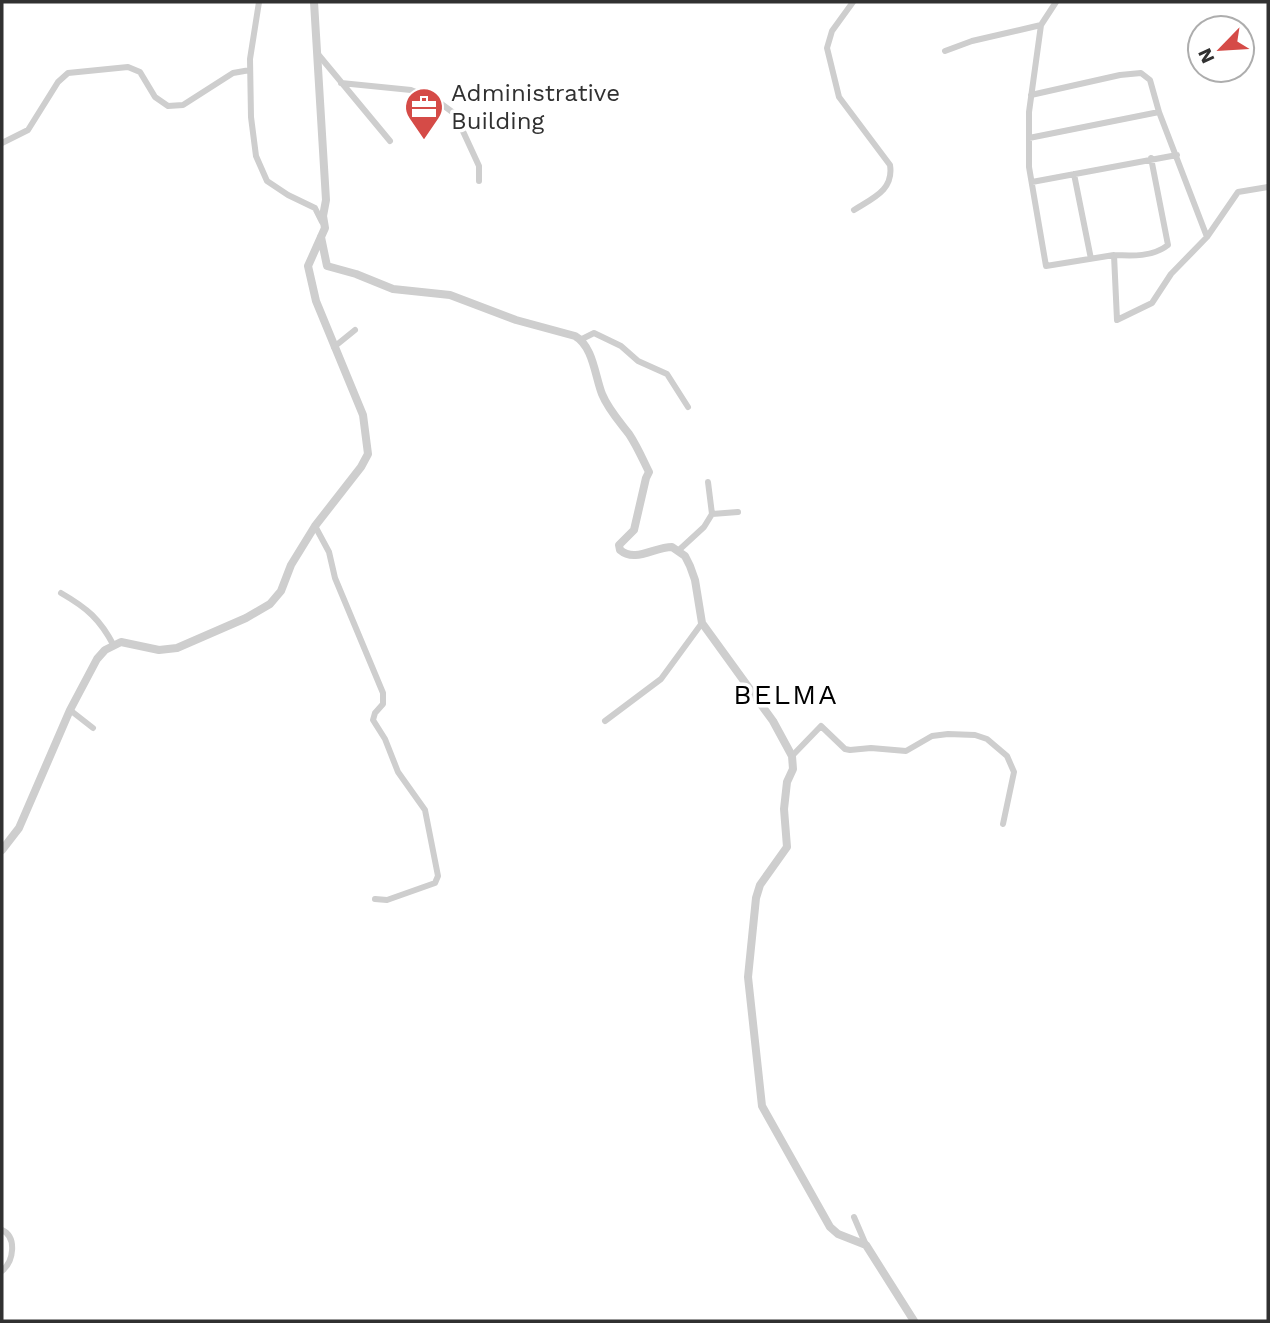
<svg xmlns="http://www.w3.org/2000/svg" width="1270" height="1323" font-family="'Work Sans',sans-serif">
  <style>
    .lines { fill: none; stroke-linecap: round; stroke-linejoin: round }
    .minor { stroke: #cecece; stroke-width: 6 }
    .tertiary { stroke: #cecece; stroke-width: 8 }
    .labels { text-anchor: middle; dominant-baseline: central; stroke-width: 7; stroke-linejoin: round; paint-order: stroke }
    .poi-label { font-size: 24px; fill: #313131; stroke: #fff; text-anchor: start }
    .quarter-label { font-size: 28px; letter-spacing: 2px; fill: #000; stroke: #fff }
  </style>
  <rect width="100%" height="100%" fill="#fff"/>
  <g class="lines">
    <!-- minor -->
    <path class="minor" d="M259 2 250 59 251 117 256 156 267 181 288 195 315 208 322 222
      M853 2 832 31 827 48 839 97 890 165C894 190 873 198 854 210
      M1056 2 1041 25 1029 112V167L1046 266 1114 255 1117 320 1152 303 1171 274 1207 237 1238 192 1268 187
      M945 51 972 41 1041 25
      M317 53 390 141
      M341 83 411 90 436 100 455 114 479 166V181
      M1031 95 1120 75 1141 73 1150 80 1159 112 1207 237
      M1029 138 1159 112
      M2 143 28 130 58 82 68 73 128 67 140 72 155 97 168 106 183 105 233 73 250 70
      M1074 174 1091 259
      M1032 182 1177 155
      M1114 255C1132 256 1153 257 1168 245L1151 158
      M582 339 594 333 621 346 638 361 667 374 688 407
      M334 347 355 330
      M712 514 738 512
      M315 526 329 552 335 578 383 693V704L375 713 373 720 385 739 398 772 425 810 438 876 435 883 387 900 375 899
      M679 550 704 527 712 514 708 482
      M61 593C87 608 100 619 114 646
      M70 710 93 728
      M605 721 661 679 702 623
      M792 756 821 726 845 749 850 750 871 748 906 751 932 736 948 734 975 735 987 739 1007 756 1014 772 1003 824
      M854 1217 866 1245
      M2 1230C17 1237 14 1261 2 1271"/>
    <!-- tertiary -->
    <path class="tertiary" d="M321 237 327 266 356 274 393 289 450 295 516 320 575 336C593 346 595 376 602 394 608 409 619 421 629 434 637 446 643 460 649 472L646 478 634 530 619 545 620 550C635 563 654 547 672 547L685 556 690 566 695 580 702 623 773 721 792 756 793 769 787 782 784 809 787 847 760 885 756 898 748 977 762 1106 830 1227 838 1234 866 1245 914 1321
      M2 850 19 828 70 710 97 659 105 650 121 642 159 650 177 648 246 618 270 604 281 591 291 565 315 526 361 467 368 454 363 415 316 301 308 266 325 228 323 216 326 200 314 2"/>
  </g>
  <!-- icons -->
  <defs>
    <symbol id="office-pin" viewBox="-11 -11 22 30"><path d="M0 17L-7.5 6A9.5 9.5 0 1 1 7.5 6Z" fill="#d54b47" stroke="#fff"/><path d="M-6-3h4V-5.5h4V-3h4V5H-6ZM-1-4.5V-3h2v-1.5ZM-6 0V1H6V0Z" fill="#fff"/></symbol>
  </defs>
  <g fill-rule="evenodd">
    <use href="#office-pin" x="402" y="85" width="44" height="60"/>
  </g>
  <g class="labels">
    <!-- poi labels -->
    <g class="poi-label">
      <text x="451" y="93">Administrative<tspan x="451" dy="28">Building</tspan></text>
    </g>
    <!-- quarter labels -->
    <g class="quarter-label">
      <text x="786" y="694">BELMA</text>
    </g>
  </g>
  <!-- border -->
  <rect width="1270" height="1323" fill="none" stroke="#313131" stroke-width="7"/>
  <!-- north arrow -->
  <g transform="translate(1221 49) rotate(245)"><circle r="33" fill="#ffffff" stroke="#adadad" stroke-width="2"/>
  <path d="M0-5L12 26L0 18L-12 26Z" fill="#d54b47"/>
  <text y="-10" font-size="19" font-weight="bold" text-anchor="middle" fill="#313131">N</text>
  </g>
</svg>
